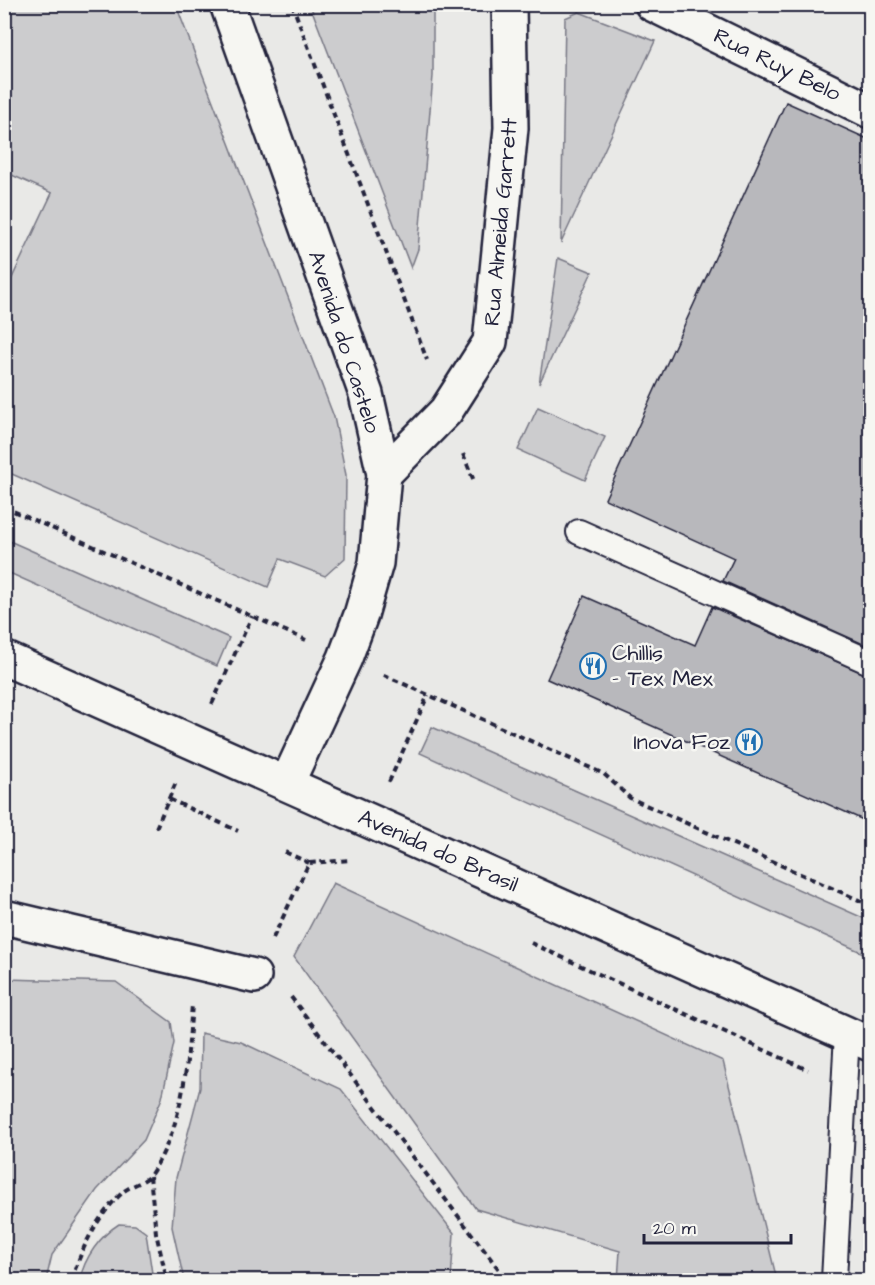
<svg xmlns="http://www.w3.org/2000/svg" width="875" height="1285" font-family="'Architects Daughter',sans-serif">
  <style>
    .green { fill: #ccccce; stroke: #777784; stroke-width: 1.5 }
    .building { fill: #b8b8bc; stroke: #22223b; stroke-width: 1.5 }
    .lines { fill: none; stroke-linecap: round; stroke-linejoin: round }
    .lane-casing { stroke: #22223b; stroke-width: 28 }
    .street-casing { stroke: #22223b; stroke-width: 38 }
    .secondary-casing { stroke: #22223b; stroke-width: 38 }
    .path { stroke: #22223b; stroke-width: 4; stroke-dasharray: 6 4.5; stroke-linecap: butt }
    .lane { stroke: #f6f6f2; stroke-width: 24 }
    .street { stroke: #f6f6f2; stroke-width: 33 }
    .secondary { stroke: #f6f6f2; stroke-width: 33 }
    .labels { text-anchor: middle; dominant-baseline: central; stroke-width: 5; stroke-linejoin: round; paint-order: stroke }
    .street-label { font-size: 22px; fill: #22223b; stroke: #f6f6f2 }
    .poi-label { font-size: 22px; fill: #22223b; stroke: #f6f6f2; text-anchor: start }
  </style>
  <rect width="100%" height="100%" fill="#e9e9e7"/>
  <filter id="ink" filterUnits="userSpaceOnUse"><feTurbulence type="fractalNoise" baseFrequency=".0167" numOctaves="2"/><feDisplacementMap in="SourceGraphic" scale="12" xChannelSelector="R" yChannelSelector="G"/><feConvolveMatrix kernelMatrix="1 2 1 2 8 2 1 2 1" color-interpolation-filters="sRGB"/></filter>
  <g filter="url(#ink)">
    <!-- green -->
    <path class="green" d="M5 4 176 5 334 417 346 475 345 558 325 576 280 559 268 587 5 471V293L52 193 5 172Z
      M310 5H433V76L418 249 411 268Z
      M579 12 655 41 561 243 565 18Z
      M558 258 592 272 539 384Z
      M538 407 605 437 585 480 518 450Z
      M5 539 229 638 217 666 5 571Z
      M432 727 870 921V956L420 753Z
      M333 883 723 1061 777 1280H618L620 1251 476 1209 294 957Z
      M5 979 116 982 171 1022 174 1043 162 1098 144 1140 97 1190 52 1255 46 1280H5Z
      M201 1033 241 1042 341 1089 454 1233 451 1280H184L172 1227 176 1178 200 1088Z
      M119 1224 135 1225 146 1233 153 1280H80C84 1258 100 1236 119 1224Z"/>
    <!-- building -->
    <path class="building" d="M786 102 870 140V647L723 581 734 558 605 499Z
      M584 596 695 645 712 607 870 676V823L547 679Z"/>
    <g class="lines">
      <defs>
        <path id="lane" d="M579 532 870 662
          M834 1280 847 1033"/>
        <path id="street" d="M652 4 870 111
          M384 474 446 411 490 342 511 128 509 4
          M4 917 254 976"/>
        <path id="secondary" d="M227 4 366 394 384 474 376 563 361 615 345 658 287 783
          M4 658 870 1044"/>
      </defs>
      <!-- lane casing -->
      <use href="#lane" class="lane-casing"/>
      <!-- street casing -->
      <use href="#street" class="street-casing"/>
      <!-- secondary casing -->
      <use href="#secondary" class="secondary-casing"/>
      <!-- path -->
      <path class="path" d="M292 4 427 360
        M463 454 474 481
        M4 507 306 640
        M384 675 604 774 630 798 870 905
        M212 704 252 616
        M389 782 428 695
        M169 799 238 831
        M156 828 177 780
        M285 852 309 863
        M273 938 309 863 350 860
        M531 943 808 1070
        M291 997 507 1280
        M150 1176 156 1233 167 1280
        M71 1280C83 1247 95 1219 121 1194 129 1185 145 1183 151 1174 185 1123 187 1063 192 1005"/>
      <!-- lane -->
      <use href="#lane" class="lane"/>
      <!-- street -->
      <use href="#street" class="street"/>
      <!-- secondary -->
      <use href="#secondary" class="secondary"/>
    </g>
  </g>
  <!-- icons -->
  <defs>
    <symbol id="restaurant-ring" viewBox="-11 -11 22 22"><circle r="9.5" fill="#f6f6f2" stroke="#1f6fb2" stroke-width="1.5"/><path d="M-5-6h1v4h1v-4h1v4h1v-4h1v5L-1.5 .5V6h-2V.5L-5-1ZM5-6V6H3V1.5H1.5Q1.5-4 5-6Z" fill="#1f6fb2"/></symbol>
  </defs>
  <g fill-rule="evenodd">
    <use href="#restaurant-ring" x="578" y="651" width="30" height="30"/>
    <use href="#restaurant-ring" x="734" y="727" width="30" height="30"/>
  </g>
  <g class="labels">
    <!-- street labels -->
    <g class="street-label">
      <text transform="translate(777 65) rotate(26)">Rua Ruy Belo</text>
      <text transform="translate(501 222) rotate(-85)">Rua Almeida Garrett</text>
      <text transform="translate(344 342) rotate(72)">Avenida do Castelo</text>
      <text transform="translate(438 851) rotate(24)">Avenida do Brasil</text>
    </g>
    <!-- poi labels -->
    <g class="poi-label">
      <text x="612" y="653">Chillis<tspan x="612" dy="25">- Tex Mex</tspan></text>
      <text x="730" y="742" text-anchor="end">Inova Foz</text>
    </g>
  </g>
  <!-- margin -->
  <rect width="875" height="1285" fill="none" stroke="#f6f6f2" stroke-width="24"/>
  <rect x="12" y="12" width="851" height="1261" fill="none" stroke="#22223b" stroke-width="2" filter="url(#ink)"/>
  <!-- scale -->
  <path d="M644 1234v9h147v-9" fill="none" stroke="#22223b" stroke-width="3"/>
  <text x="653" y="1234" font-size="18" fill="#22223b" stroke="#f6f6f2" stroke-width="4.5" paint-order="stroke">20 m</text>
</svg>
